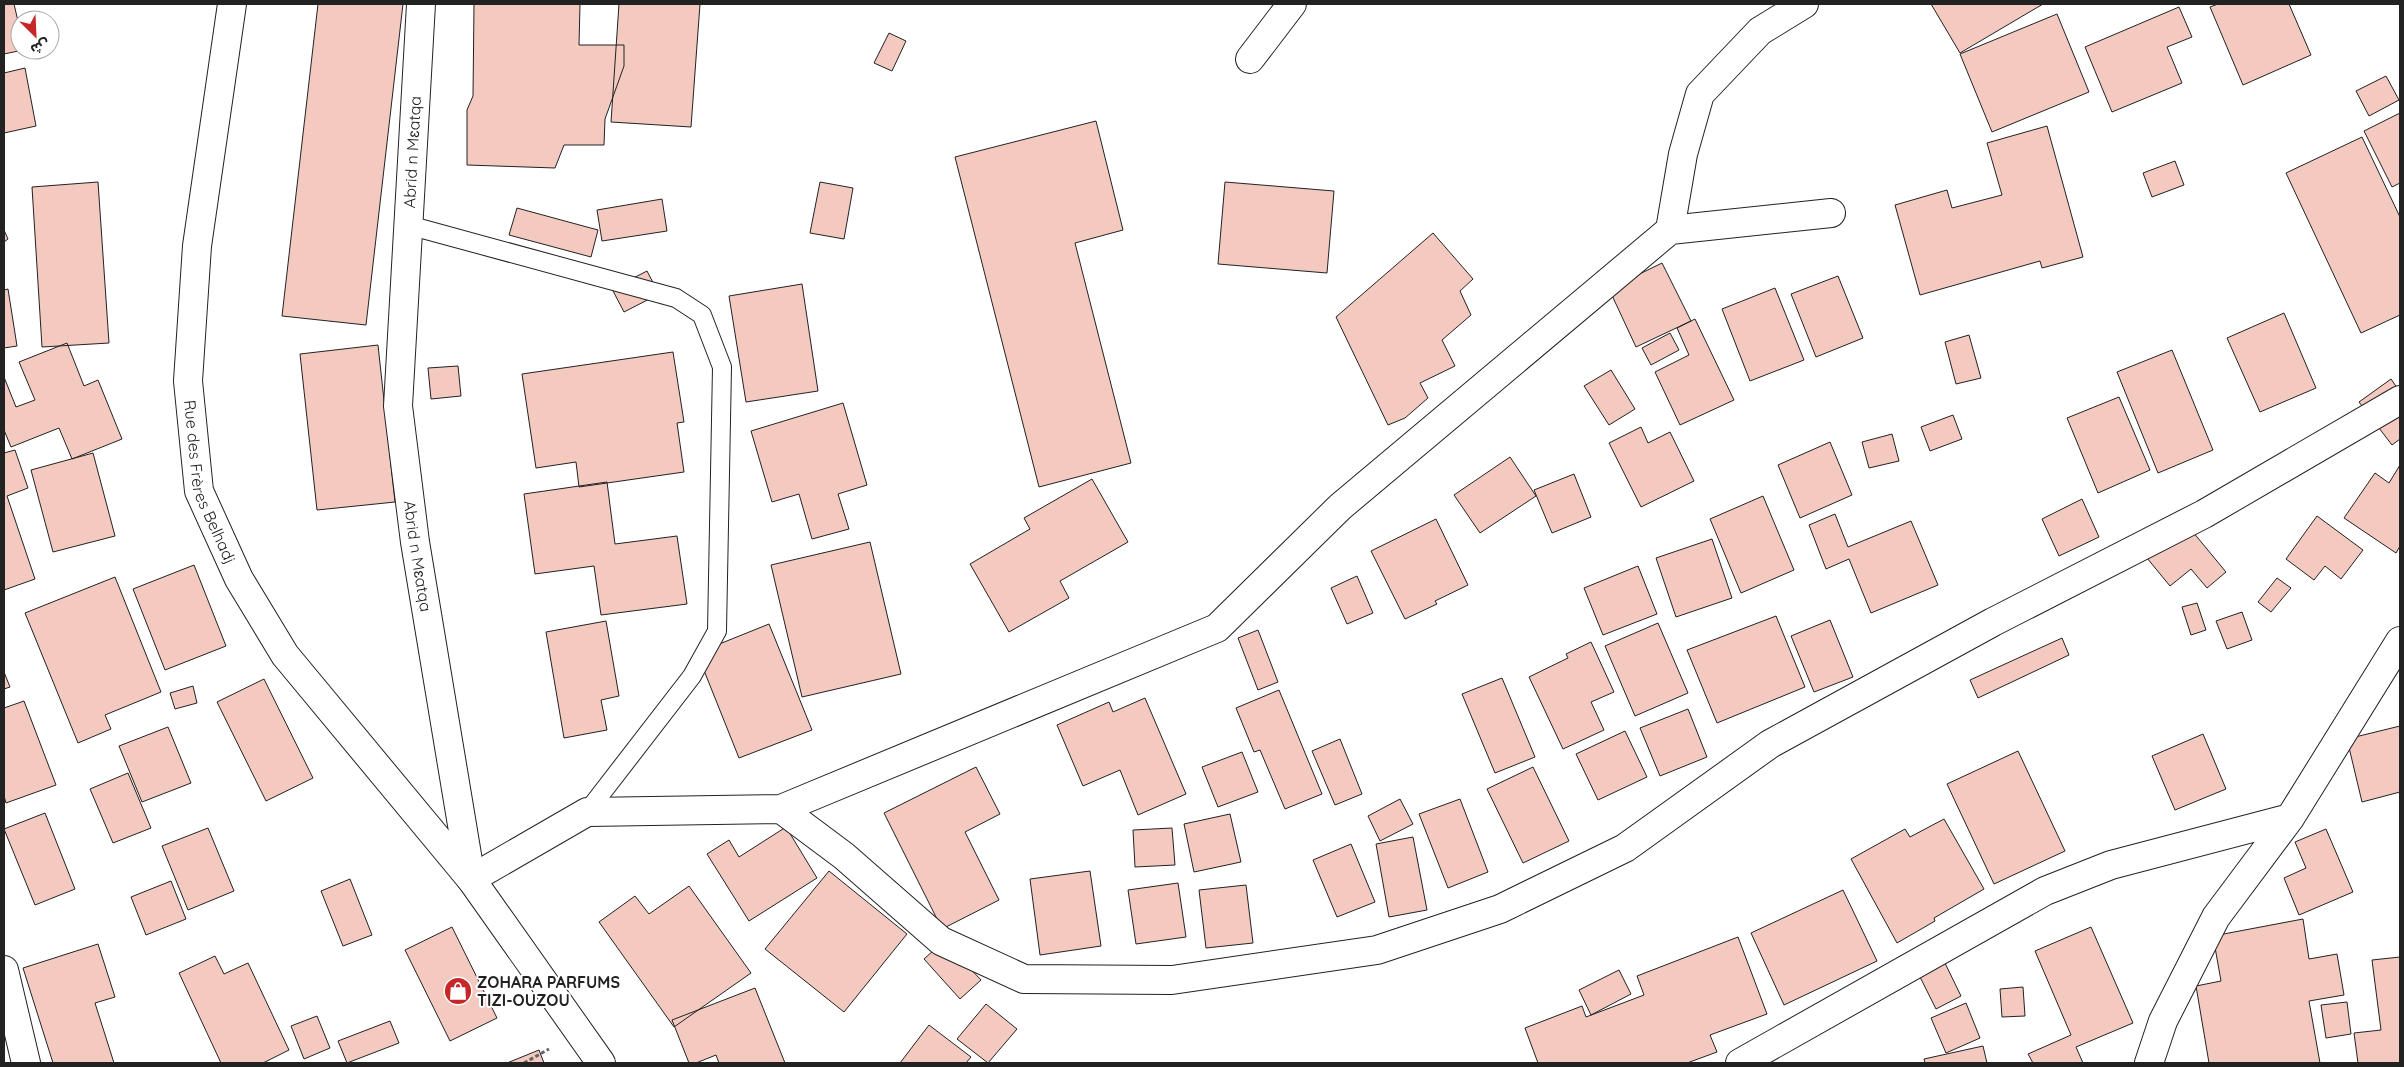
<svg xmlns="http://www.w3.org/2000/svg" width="2404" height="1067" font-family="Quicksand,'Noto Sans Arabic',sans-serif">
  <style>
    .building { fill: #f3c9c0; stroke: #222 }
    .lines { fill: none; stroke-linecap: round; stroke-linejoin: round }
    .service-casing { stroke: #222; stroke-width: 20 }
    .minor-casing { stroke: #222; stroke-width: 30 }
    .secondary-casing { stroke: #222; stroke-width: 30 }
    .path { stroke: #646464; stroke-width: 3; stroke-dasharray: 4 2.5; stroke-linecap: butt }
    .service { stroke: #fff; stroke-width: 18 }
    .minor { stroke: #fff; stroke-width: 28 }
    .secondary { stroke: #fff; stroke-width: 28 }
    .labels { text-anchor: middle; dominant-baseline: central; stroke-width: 4; stroke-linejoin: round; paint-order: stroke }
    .street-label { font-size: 16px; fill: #222; stroke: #fff }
    .poi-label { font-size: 16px; font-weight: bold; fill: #222; stroke: #fff; text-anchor: start }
  </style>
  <rect width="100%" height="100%" fill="#fff"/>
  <!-- building -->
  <path class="building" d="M4 4H14L20 30V50H23L4 54Z
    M318 4H403L366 325 282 316Z
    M474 4H580L579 45H624V66L605 119 604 145H564L555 168 467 165V110L473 96Z
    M619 4H700L691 127 611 122Z
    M1931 4H2043L1960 53Z
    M2218 4H2289L2311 55 2243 85 2210 7Z
    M2179 7 2192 37 2167 47 2182 83 2112 112 2085 47Z
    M2057 14 2089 92 1992 132 1960 54Z
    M889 33 906 41 892 71 874 63Z
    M25 68 36 126 4 133V73Z
    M2386 76 2399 100 2369 116 2356 91Z
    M2400 113V183L2392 187 2364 131Z
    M1096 121 1123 230 1075 243 1131 463 1039 487 955 157Z
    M2047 126 2083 257 2042 268 2040 261 1920 295 1895 205 1947 190 1952 208 2002 195 1987 143Z
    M2362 137 2400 217V315L2361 333 2286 173Z
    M2175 161 2184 185 2152 197 2143 173Z
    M98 182 109 343 42 347 32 187Z
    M820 182 853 188 844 239 810 233Z
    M1225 182 1334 191 1327 273 1218 264Z
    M662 199 667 231 602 241 597 210Z
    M517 208 598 230 591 257 509 235Z
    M4 230 8 239 4 242Z
    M1433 233 1473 279 1460 291 1471 315 1442 340 1455 366 1420 383 1428 398 1405 418 1388 425 1336 317Z
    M1662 263 1691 321 1636 347 1609 289Z
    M647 271 659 294 624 312 612 289Z
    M1838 276 1863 338 1816 357 1791 294Z
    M802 284 818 391 746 402 729 296Z
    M1775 288 1804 360 1750 381 1722 309Z
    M8 289 17 346 4 348V290Z
    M2284 313 2316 388 2260 412 2227 338Z
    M1695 319 1734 400 1680 425 1655 372 1689 355 1677 328Z
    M1670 333 1679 350 1651 365 1642 348Z
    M1969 335 1981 378 1956 384 1945 342Z
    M67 343 84 386 98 380 122 439 72 459 59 428 11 447 4 430V377L16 407 35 400 19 362Z
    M378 345 395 502 317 510 300 354Z
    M2172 350 2213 450 2158 473 2117 372Z
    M673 352 684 422 677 423 684 472 579 487 576 462 536 468 522 374Z
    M458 366 461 396 431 399 428 368Z
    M1611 370 1635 409 1609 425 1584 386Z
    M2391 379 2400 392V439L2392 445 2359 402Z
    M2119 397 2150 470 2098 493 2067 418Z
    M843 403 867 485 838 494 849 529 812 539 799 494 772 502 751 431Z
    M1953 415 1962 439 1930 451 1921 427Z
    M1641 427 1648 443 1670 432 1694 481 1641 507 1609 443Z
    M1892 434 1899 461 1869 468 1862 442Z
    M1830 442 1852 495 1800 518 1778 465Z
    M15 450 28 488 7 496 35 579 4 590V453Z
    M93 453 115 536 53 552 31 470Z
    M1510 457 1536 496 1480 533 1454 495Z
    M2400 465V546L2396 553 2344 518 2375 473 2389 483Z
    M1574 474 1591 517 1552 533 1534 490Z
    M1092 479 1128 542 1060 581 1069 598 1009 632 970 564 1030 529 1024 518Z
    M607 482 615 544 677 536 687 604 601 615 594 566 535 574 524 494Z
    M1763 496 1794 570 1741 593 1710 519Z
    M2082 499 2099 537 2059 556 2042 519Z
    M1835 514 1848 547 1911 521 1938 585 1871 613 1849 559 1826 569 1809 525Z
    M2317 516 2363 550 2341 579 2325 566 2314 580 2286 559Z
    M1436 519 1468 585 1435 601 1437 604 1405 619 1371 551Z
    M2183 520 2226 572 2207 588 2191 569 2170 586 2142 552Z
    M1712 539 1732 598 1676 617 1656 558Z
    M870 542 901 674 802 697 771 565Z
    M194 565 226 646 165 670 133 589Z
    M1638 566 1657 614 1603 635 1584 588Z
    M1357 576 1373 613 1347 624 1331 588Z
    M115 577 161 692 105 715 111 729 78 743 25 613Z
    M2277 578 2291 588 2271 612 2258 602Z
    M2197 603 2206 630 2191 635 2182 607Z
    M2242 612 2252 640 2227 649 2216 621Z
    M1776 616 1805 687 1717 723 1687 650Z
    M1830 620 1853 677 1814 692 1791 636Z
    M606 621 619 696 601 700 607 730 564 738 546 632Z
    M1658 623 1688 693 1635 716 1605 646Z
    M769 624 812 730 739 758 697 653Z
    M1258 630 1278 682 1258 690 1238 638Z
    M2062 638 2069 655 1978 698 1970 680Z
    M1591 642 1614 692 1591 702 1604 730 1563 749 1529 677 1568 658 1566 654Z
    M4 672 10 687 4 689Z
    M1502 678 1535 757 1495 773 1462 694Z
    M264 679 313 778 266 801 217 702Z
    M193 686 197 703 175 709 170 693Z
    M1279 690 1322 794 1285 809 1260 750 1254 752 1236 708Z
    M1145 698 1186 794 1138 815 1120 770 1083 786 1057 725 1109 702 1113 712Z
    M24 701 56 785 6 803 4 796V708Z
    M1688 709 1707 757 1660 776 1640 728Z
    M2400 726V792L2362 802 2347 739Z
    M168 727 191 783 142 802 119 746Z
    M1625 731 1647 777 1598 800 1576 754Z
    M2203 734 2226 789 2175 810 2152 756Z
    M1340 739 1362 794 1335 805 1312 751Z
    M2018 751 2065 851 1994 884 1947 784Z
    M1242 752 1258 792 1218 807 1202 767Z
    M976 767 1000 814 965 832 999 900 942 929 884 813Z
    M1533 767 1569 841 1523 863 1487 789Z
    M128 773 151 828 113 843 90 789Z
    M1400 799 1413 824 1380 841 1368 816Z
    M1460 799 1488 872 1448 888 1419 814Z
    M45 813 75 889 35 905 4 829Z
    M1230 814 1241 862 1194 872 1184 824Z
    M1944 819 1984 889 1934 918 1935 921 1897 943 1851 859 1905 829 1910 837Z
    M786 827 817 878 749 921 707 854 729 840 739 857Z
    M208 828 234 891 188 910 162 846Z
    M1172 828 1175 865 1135 867 1133 830Z
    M2326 829 2353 892 2299 915 2284 878 2306 868 2295 842Z
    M1413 837 1427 910 1389 917 1376 844Z
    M1351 844 1375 902 1337 917 1313 860Z
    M829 871 907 934 844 1012 765 949Z
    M1090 871 1101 946 1040 955 1030 879Z
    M350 879 372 935 343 946 321 891Z
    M171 881 186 919 146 935 131 897Z
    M1178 883 1186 937 1136 944 1128 890Z
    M1246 885 1253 943 1206 948 1199 890Z
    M689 886 751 973 674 1027 599 922 635 896 649 914Z
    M1843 890 1877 961 1784 1005 1751 933Z
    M2303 919 2309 959 2337 954 2344 995 2309 1001 2320 1063H2209L2196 986 2221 981 2213 936Z
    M452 927 497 1018 450 1041 405 950Z
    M2091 927 2133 1023 2076 1047 2083 1063H2033L2028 1054 2071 1035 2035 951Z
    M1738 937 1767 1014 1710 1035 1717 1052 1687 1063H1538L1525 1028 1582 1006 1586 1017 1644 995 1637 976Z
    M944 941 981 980 960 999 924 959Z
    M98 944 115 997 95 1003 114 1063H53L23 968Z
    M215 956 224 974 248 963 289 1050 263 1063H221L179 973Z
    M2400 957V1063H2358L2354 1033 2381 1030 2372 960Z
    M1943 959 1961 996 1936 1009 1917 971Z
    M1619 970 1631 994 1591 1015 1579 990Z
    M2023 987 2025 1016 2002 1017 2000 989Z
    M755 988 785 1063H719L716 1055 696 1063H689L672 1020Z
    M2347 1002 2351 1034 2326 1038 2321 1005Z
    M1966 1003 1980 1038 1946 1053 1931 1018Z
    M986 1004 1017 1029 988 1063 957 1039Z
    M317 1016 330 1048 304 1059 291 1026Z
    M390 1021 399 1043 347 1063 338 1041Z
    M929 1025 971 1057 966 1063H900Z
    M1983 1046 1987 1063H1925L1924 1059Z
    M539 1050 544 1063H507Z"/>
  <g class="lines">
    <defs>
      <path id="service" d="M408 225 676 298 702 315 722 367 717 631 692 676 587 812"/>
      <path id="minor" d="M1250 59 1292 4
        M1670 230 1683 154 1700 94 1760 31 1804 4
        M781 809 1217 628 1340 507 1670 230 1831 213
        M471 879 587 812 781 809 844 856 941 941 1024 979 1172 980 1377 950 1500 909 1625 848 1770 744 1993 622 2204 514 2400 400
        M4 970 26 1063
        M1740 1063 2045 891 2111 865 2290 818
        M2149 1063 2163 1021 2216 917 2290 818 2400 641"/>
      <g id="secondary">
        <path id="s1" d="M232 4 197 246 188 381 199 491 239 579 285 655 470 878"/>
        <path id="s2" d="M421 4 398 406 415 542 471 879 601 1063"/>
      </g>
    </defs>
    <!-- service casing -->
    <use href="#service" class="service-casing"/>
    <!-- minor casing -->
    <use href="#minor" class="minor-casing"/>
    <!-- secondary casing -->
    <use href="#secondary" class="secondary-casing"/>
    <!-- path -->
    <path class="path" d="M524 1063 549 1049"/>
    <!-- service -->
    <use href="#service" class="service"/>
    <!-- minor -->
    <use href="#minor" class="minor"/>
    <!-- secondary -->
    <use href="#secondary" class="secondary"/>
  </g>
  <!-- icons -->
  <defs>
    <symbol id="shop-disc" viewBox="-11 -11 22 22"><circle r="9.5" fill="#c62828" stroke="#fff"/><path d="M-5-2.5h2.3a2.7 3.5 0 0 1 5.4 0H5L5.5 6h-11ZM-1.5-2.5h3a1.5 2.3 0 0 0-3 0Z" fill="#fff"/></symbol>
  </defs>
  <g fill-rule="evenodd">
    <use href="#shop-disc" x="442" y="975" width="32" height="32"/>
  </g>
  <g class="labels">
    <!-- street labels -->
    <g class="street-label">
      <text transform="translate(412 152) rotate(-87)">Abrid n Mɛatqa</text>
      <text stroke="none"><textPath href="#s1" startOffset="484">Rue des Frères Belhadj</textPath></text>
      <text stroke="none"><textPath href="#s2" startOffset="554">Abrid n Mɛatqa</textPath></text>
    </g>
    <!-- poi labels -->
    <g class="poi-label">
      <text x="477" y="982">ZOHARA PARFUMS<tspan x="477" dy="18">TIZI-OUZOU</tspan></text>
    </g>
  </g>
  <!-- border -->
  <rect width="2404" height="1067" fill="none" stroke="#222222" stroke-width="10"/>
  <!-- north arrow -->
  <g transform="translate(35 35) rotate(156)"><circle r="24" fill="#ffffff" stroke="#a7a7a7"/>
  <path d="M0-4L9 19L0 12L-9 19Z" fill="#c62828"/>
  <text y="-8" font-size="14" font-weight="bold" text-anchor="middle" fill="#222222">ش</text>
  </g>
</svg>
